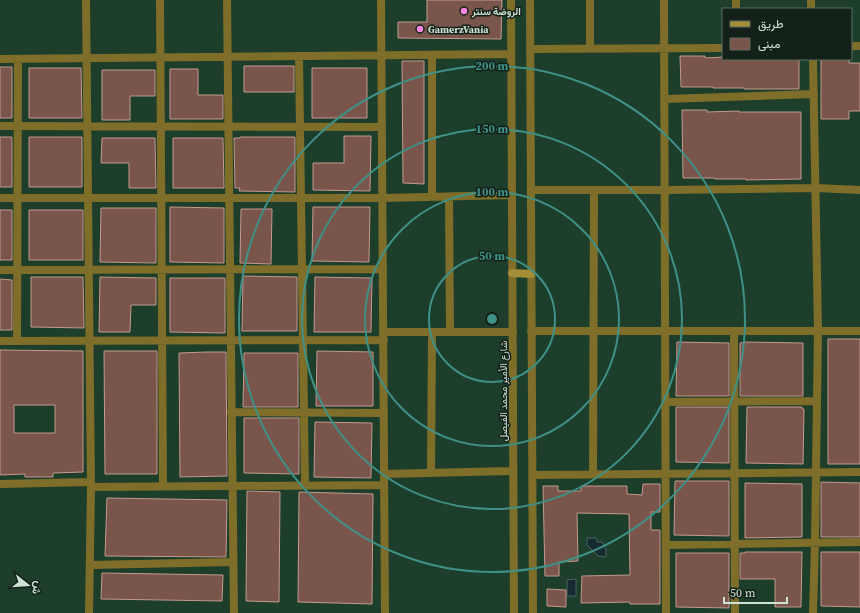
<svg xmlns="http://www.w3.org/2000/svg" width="860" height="613" font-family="'Source Serif 4',Vazirmatn,serif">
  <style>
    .water { fill: #162b30; stroke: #4e6262 }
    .building { fill: #7a554b; stroke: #c49a8f; fill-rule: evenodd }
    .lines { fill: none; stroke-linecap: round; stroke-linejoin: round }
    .street { stroke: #7f6e29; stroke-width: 8 }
    .secondary { stroke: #a38e36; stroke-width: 8 }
    .ring { fill: none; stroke: #3f9188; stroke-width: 2 }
    .poi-dot { fill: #fc86e3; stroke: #132118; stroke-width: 1.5 }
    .labels { text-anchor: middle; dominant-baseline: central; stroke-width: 3; stroke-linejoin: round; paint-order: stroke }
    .poi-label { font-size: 10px; font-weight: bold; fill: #cfe2d5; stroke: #132118; text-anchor: start }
    .street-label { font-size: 10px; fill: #cfe2d5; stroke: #132118 }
    .centre { fill: #3f9188; stroke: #132118; stroke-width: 2 }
    .ring-label { font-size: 12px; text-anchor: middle; font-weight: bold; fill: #3f9188; stroke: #132118; stroke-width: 3; stroke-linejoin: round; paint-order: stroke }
  </style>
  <rect width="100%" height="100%" fill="#1d3e2a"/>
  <!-- water -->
  <path class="water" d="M587 538H596L597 542H602L606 549V557L598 556 587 545Z
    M576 579V596H567V580Z"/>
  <!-- building -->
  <path class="building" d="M427 0H502L501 39 398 38V22H427Z
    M680 56H705V58L723 57V59H799V89H744V88H713V87H681Z
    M821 59H849V63H860V111H849V119H821Z
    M402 61H424V184L403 183Z
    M244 66H294V92H244Z
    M0 67H12V118H0Z
    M29 68H81L82 118H29Z
    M312 68H367V118H312Z
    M170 69H198V95H223V119H170Z
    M102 70H155V96H130V120H102Z
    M682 110H707V112L739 111V112H801V179L746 180V179H715V178H683Z
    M344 136H371L370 191 313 190V163H344Z
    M0 137H12V187H0Z
    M29 137H82V187H29Z
    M240 137H295V192L239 191 240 188H235L234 138H240Z
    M102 138H155L156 188H129V163H101Z
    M173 138H223L224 188H173Z
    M170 207 224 208V263L170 262Z
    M313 207H370L369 262 312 261Z
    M101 208H156V263L100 262Z
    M241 209H272L271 264 240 263Z
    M0 210H12V260H0Z
    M29 210H83V260H29Z
    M243 276 297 277V331H242Z
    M31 277H83L84 328 31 327Z
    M100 277 156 278V305H131L130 332H99Z
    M315 277 372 278 371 332H314Z
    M170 278H225V333L170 332Z
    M0 279 12 280V330H0Z
    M828 339H860V464H828Z
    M677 342 729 343V396H676Z
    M746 342 803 343V396H740V343Z
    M0 350 83 351V472L53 473V477H25V474L0 475ZM14 405H55V433H14Z
    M104 351H157V474H105Z
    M317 351 373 352V406H316Z
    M207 352H226L227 476 180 477 179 353Z
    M244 353H298V407H243Z
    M676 407H729V463L676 462Z
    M747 407H802V409H804L803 464 746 463Z
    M244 418H299V474L244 473Z
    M315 422 372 423 371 478 314 477Z
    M675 481H729V536L674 535Z
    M821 482 860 483V537H821Z
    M745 483 802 484V537L745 538Z
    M643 484H660V512H651V530H660V604H630V602L581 603 582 576 630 575 629 514 577 513 578 561 559 562V576H545L543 486H558V491H581V486H627V494L642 495Z
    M247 491 280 492 279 602 246 601Z
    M299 492 373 494 372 604 298 602Z
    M107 498 227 500 226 557 105 556Z
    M745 552H802L801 607H775V579H740V553H745Z
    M821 552H860V607L821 606Z
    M676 553H729V608L676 607Z
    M102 573 223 575 222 601 101 599Z
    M547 589 566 590V607L547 606Z"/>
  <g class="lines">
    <!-- street -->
    <path class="street" d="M86 0 91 487 89 613
      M160 0 163 486
      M227 0 234 613
      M381 0 385 613
      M511 0 514 613
      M530 0 533 613
      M590 0V48
      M664 0 666 613
      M811 0V9
      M736 9V0
      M851 46H860
      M530 49 723 48
      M299 56 305 486
      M0 59 511 54
      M665 99 814 94
      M0 126 382 127
      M531 190H665L816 188 860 190
      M432 197V55
      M449 197 450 332
      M0 198H383L512 195
      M0 270 383 269
      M531 331H860
      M734 331 735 613
      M383 332H513
      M0 341 384 340
      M17 341 18 59
      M666 402 816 401
      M231 412 384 413
      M431 473 432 332
      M384 474 513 471
      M593 474 594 190
      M532 475 860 472
      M0 484 91 482
      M91 487 384 485
      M666 545 860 542
      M90 565 233 562
      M813 613 815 543 818 330 813 59"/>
    <!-- secondary -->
    <path class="secondary" d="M512 273 531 274"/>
  </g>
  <!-- distance rings -->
  <g class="ring">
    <circle cx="492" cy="319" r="63"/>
    <circle cx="492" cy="319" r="127"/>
    <circle cx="492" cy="319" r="190"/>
    <circle cx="492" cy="319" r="253"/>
  </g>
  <!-- markers -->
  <g class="poi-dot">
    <circle cx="464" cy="11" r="4"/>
    <circle cx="420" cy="29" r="4"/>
  </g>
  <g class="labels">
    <!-- poi labels -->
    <g class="poi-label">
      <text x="472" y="11">الروضة سنتر</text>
      <text x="428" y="29">GamerzVania</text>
    </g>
    <!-- street labels -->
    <g class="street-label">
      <text transform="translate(503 391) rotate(-90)">شارع الأمير محمد الفيصل</text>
    </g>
  </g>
  <circle cx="492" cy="319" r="6" class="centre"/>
  <g class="ring-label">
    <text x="492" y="70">200 m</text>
    <text x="492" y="133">150 m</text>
    <text x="492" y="196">100 m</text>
    <text x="492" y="260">50 m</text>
  </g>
  <!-- legend -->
  <rect x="722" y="8" width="130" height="52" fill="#132118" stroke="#5e6e64"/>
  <rect x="730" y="21" width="20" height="6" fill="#a38e36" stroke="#5e6e64"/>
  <text x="758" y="28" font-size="12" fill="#cfe2d5">طريق</text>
  <rect x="730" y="38" width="20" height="12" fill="#7a554b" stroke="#5e6e64"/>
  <text x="758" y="48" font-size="12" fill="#cfe2d5">مبنى</text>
  <!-- north arrow -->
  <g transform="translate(28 585) rotate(107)" stroke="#132118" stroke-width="3" paint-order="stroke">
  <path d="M0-3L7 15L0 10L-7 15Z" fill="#cfe2d5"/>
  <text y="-6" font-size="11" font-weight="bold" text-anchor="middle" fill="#cfe2d5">ش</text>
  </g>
  <!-- scale -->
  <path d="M724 597v6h63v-6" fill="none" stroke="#cfe2d5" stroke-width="2"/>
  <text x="730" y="597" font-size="12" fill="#cfe2d5" stroke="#132118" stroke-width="3" paint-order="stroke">50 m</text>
</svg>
